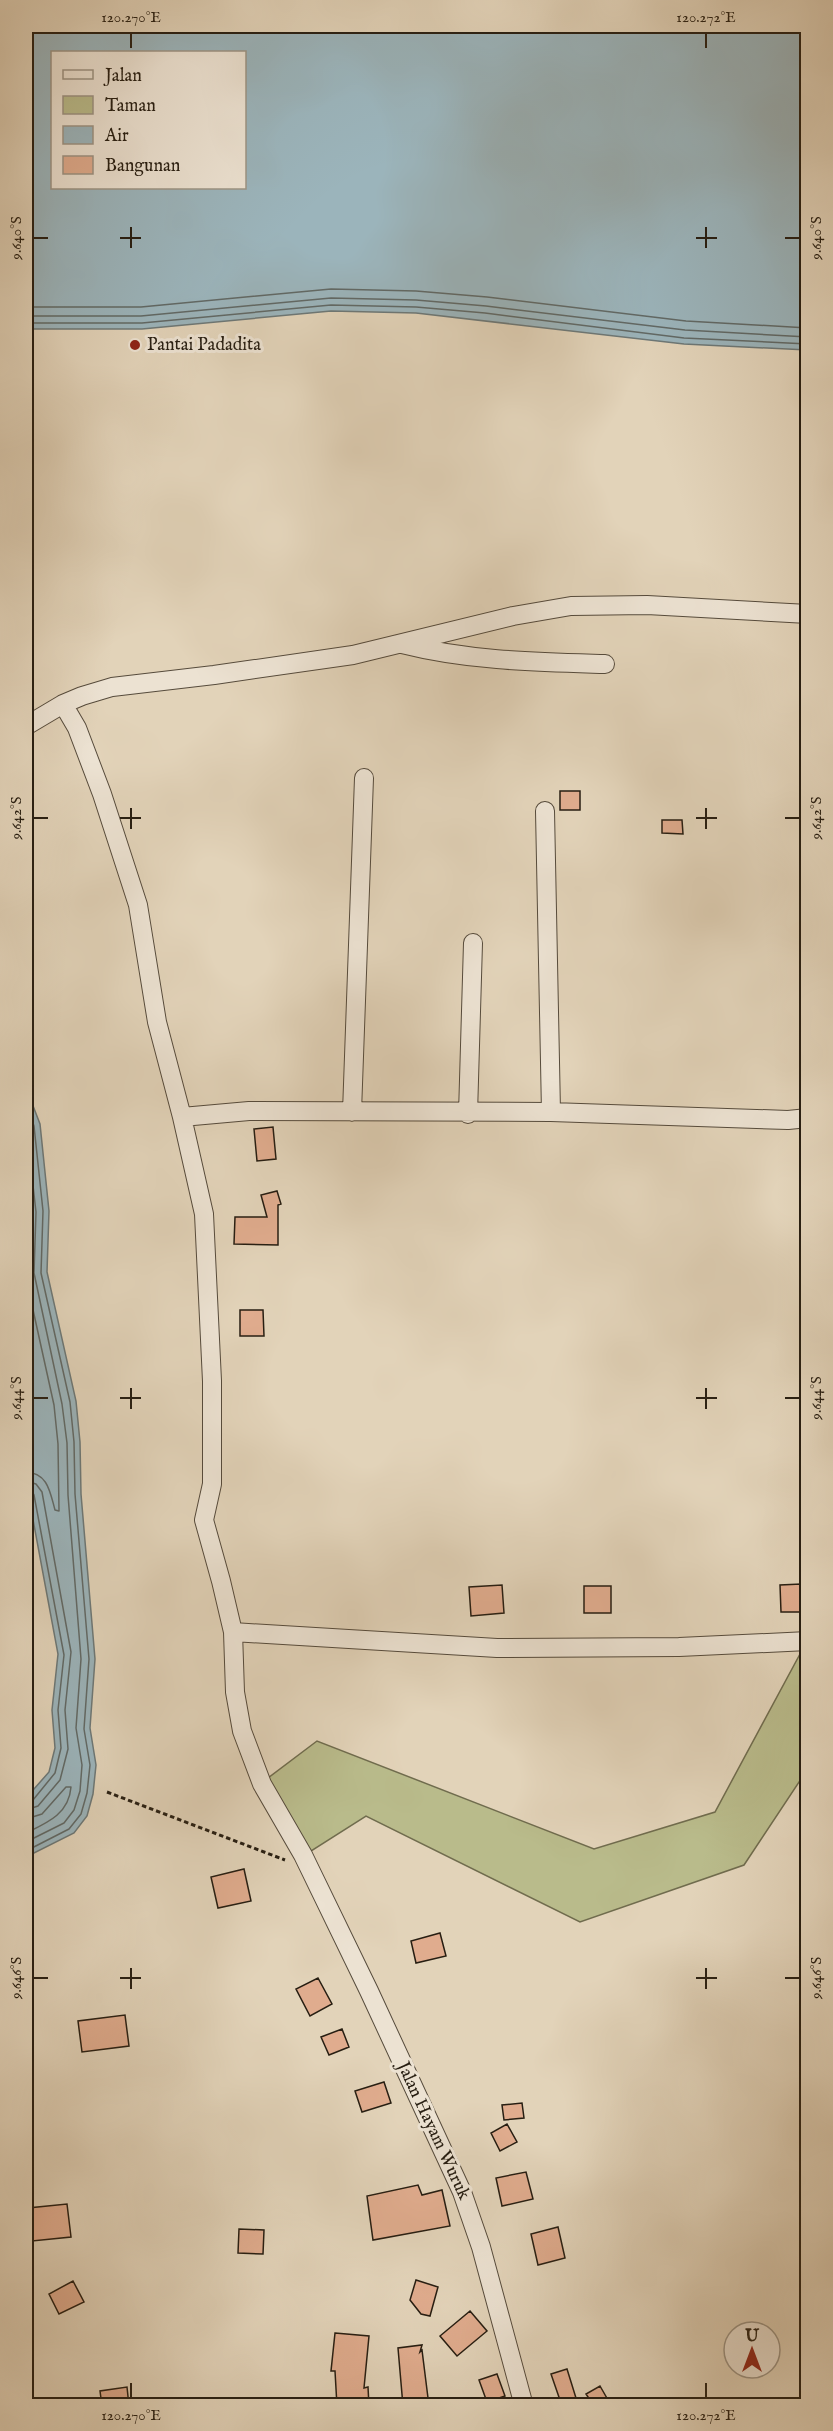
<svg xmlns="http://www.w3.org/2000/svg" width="833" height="2431" font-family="'IM FELL English',serif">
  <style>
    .green { fill: #b9bb8b; stroke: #706c4e; stroke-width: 1.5 }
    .water { fill: #9bb4bb; stroke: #6d7877; stroke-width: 1.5; fill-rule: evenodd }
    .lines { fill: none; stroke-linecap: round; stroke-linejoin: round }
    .shore { stroke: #616966; stroke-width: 1.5 }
    .building { fill: #e0ac8e; stroke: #271e12; stroke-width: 1.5 }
    .minor-casing { stroke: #564b3c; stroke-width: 20 }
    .path { stroke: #271e12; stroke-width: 3; stroke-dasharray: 4.5 3; stroke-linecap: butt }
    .minor { stroke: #ece2d2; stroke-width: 18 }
    .ticks { fill: none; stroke: #271e12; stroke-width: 2 }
    .poi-dot { fill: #8f2418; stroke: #ece2d2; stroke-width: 2 }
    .labels { text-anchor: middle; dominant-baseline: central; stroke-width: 6; stroke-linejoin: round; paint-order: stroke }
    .poi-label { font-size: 18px; fill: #271e12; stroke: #ece2d2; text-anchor: start }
    .street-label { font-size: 18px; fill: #271e12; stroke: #ece2d2 }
    .neatline { fill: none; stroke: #271e12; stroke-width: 2 }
    .ticks-label { font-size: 15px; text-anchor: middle; fill: #271e12 }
  </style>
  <rect width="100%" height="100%" fill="#e2d3b9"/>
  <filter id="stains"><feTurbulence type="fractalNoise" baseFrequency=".00333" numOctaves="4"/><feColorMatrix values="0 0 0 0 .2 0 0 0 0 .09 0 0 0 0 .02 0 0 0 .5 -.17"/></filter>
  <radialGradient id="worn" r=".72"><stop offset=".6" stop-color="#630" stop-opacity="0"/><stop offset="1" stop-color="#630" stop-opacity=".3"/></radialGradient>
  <!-- green -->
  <path class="green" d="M807 1641V1770L744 1865 580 1922 366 1816 308 1853 264 1781 317 1741 594 1849 715 1812Z"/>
  <!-- water -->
  <path class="water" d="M26 26H807V350L684 344 416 313 331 311 142 329H26ZM52 52H244V188H52Z
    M26 1063 30 1098 40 1124 49 1211 47 1272 76 1401 80 1442 81 1494 95 1659 90 1728 96 1765 93 1794 87 1816 74 1833 26 1857V1798L49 1772 55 1748 52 1710 58 1654 26 1482Z"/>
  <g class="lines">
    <!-- shore -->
    <path class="shore" d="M26 307H141L331 289 416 291 487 297 686 321 808 328
      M26 316H141L331 298 416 300 486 306 685 330 808 337
      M26 323H142L331 305 416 307 485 313 684 338 808 344
      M26 1104 34 1126 43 1211 41 1273 70 1402 74 1442 75 1494 89 1659 84 1729 90 1765 87 1793 81 1814 69 1829 26 1851
      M26 1124 36 1212 34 1273 62 1404 67 1443 68 1495 81 1659 76 1728 82 1765 80 1791 74 1810 64 1823 26 1842
      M26 1278 54 1405 58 1444 59 1511 55 1510C50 1492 48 1473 26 1472
      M26 1481 36 1484 42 1492 71 1652 65 1710 68 1749 60 1780 38 1806 26 1810
      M26 1489 31 1490 34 1495 64 1655 58 1710 61 1748 55 1773 33 1800 26 1803
      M26 1819 42 1814 66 1787H71C69 1814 47 1823 26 1833"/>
  </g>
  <!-- building -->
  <path class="building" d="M560 791H580V810H560Z
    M662 820H682L683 834 662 833Z
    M273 1127 276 1159 257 1161 254 1129Z
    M277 1191 281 1204 278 1205V1245L234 1244 235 1217H267L261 1195Z
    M240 1310H263L264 1336H240Z
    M801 1584V1612H781L780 1585Z
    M502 1585 504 1613 471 1616 469 1587Z
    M584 1586H611V1613H584Z
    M244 1869 251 1901 218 1908 211 1877Z
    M440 1933 446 1956 416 1963 411 1941Z
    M318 1978 332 2004 310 2016 296 1989Z
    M125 2015 129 2046 82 2052 78 2021Z
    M342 2029 349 2047 329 2055 321 2037Z
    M384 2082 391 2103 362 2112 355 2091Z
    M522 2103 524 2118 504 2120 502 2105Z
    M507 2124 517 2142 500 2151 491 2133Z
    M526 2172 533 2199 502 2206 496 2178Z
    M418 2185 422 2195 442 2190 450 2226 373 2240 367 2196Z
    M67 2204 71 2237 32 2241 28 2208Z
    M558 2227 565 2258 538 2265 531 2234Z
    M239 2229 264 2230 263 2254 238 2253Z
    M416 2280 438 2287 430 2316 421 2314 410 2300Z
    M73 2281 84 2302 59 2314 49 2294Z
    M470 2311 487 2331 457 2356 440 2336Z
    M335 2333 369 2336 364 2388 368 2387 369 2406H337L335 2371H331Z
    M422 2345 420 2352 422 2350 429 2406H403L398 2348Z
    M567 2369 576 2398 561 2403 551 2374Z
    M497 2374 505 2396 487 2402 479 2380Z
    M600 2386 608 2400 599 2406H594L586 2394Z
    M127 2387 129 2406H102L100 2391Z"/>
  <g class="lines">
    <defs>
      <path id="minor" d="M402 644C469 661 537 662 605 664
        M26 726 63 704
        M545 811 551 1112
        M352 1112 364 778
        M468 1114 473 943
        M182 1117 249 1111 551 1112 788 1120 808 1118
        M233 1632 497 1648 679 1647 808 1641
        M524 2406 481 2247 462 2192 369 1991 303 1855 262 1784 242 1731 235 1692 233 1632 221 1581 204 1520 212 1484V1381L204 1214 182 1117 157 1022 138 905 102 794 77 728 63 704 82 696 112 687 214 675 353 655 513 616 571 606 647 605 808 614"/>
    </defs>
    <!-- minor casing -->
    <use href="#minor" class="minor-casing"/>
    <!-- path -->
    <path class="path" d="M107 1792 285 1860"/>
    <!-- minor -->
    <use href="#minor" class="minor"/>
  </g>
  <!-- ticks -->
  <path class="ticks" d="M131 33V48M706 33V48M131 227V248M706 227V248M33 238H48M120 238H141M696 238H717M785 238H800M131 808V829M706 808V829M33 818H48M120 818H141M696 818H717M785 818H800M131 1388V1409M706 1388V1409M33 1398H48M120 1398H141M696 1398H717M785 1398H800M131 1968V1989M706 1968V1989M33 1978H48M120 1978H141M696 1978H717M785 1978H800M131 2383V2398M706 2383V2398"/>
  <!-- markers -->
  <circle class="poi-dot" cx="135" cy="345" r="6"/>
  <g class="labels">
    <!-- poi labels -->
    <g class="poi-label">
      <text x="147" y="345">Pantai Padadita</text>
    </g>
    <!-- street labels -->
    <g class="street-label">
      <text transform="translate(433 2131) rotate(65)">Jalan Hayam Wuruk</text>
    </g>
  </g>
  <!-- margin -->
  <rect width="833" height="2431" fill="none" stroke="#e2d3b9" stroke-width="66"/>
  <!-- legend -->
  <rect x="51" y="51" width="195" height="138" fill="#ece2d2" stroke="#9d9485" stroke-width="1.5"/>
  <rect x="63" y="70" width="30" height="9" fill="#ece2d2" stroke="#9d9485" stroke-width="1.5"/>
  <text x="105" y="81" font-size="18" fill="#271e12">Jalan</text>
  <rect x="63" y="96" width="30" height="18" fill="#b9bb8b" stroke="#9d9485" stroke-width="1.5"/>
  <text x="105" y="111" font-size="18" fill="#271e12">Taman</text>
  <rect x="63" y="126" width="30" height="18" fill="#9bb4bb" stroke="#9d9485" stroke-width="1.5"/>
  <text x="105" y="141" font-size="18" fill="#271e12">Air</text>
  <rect x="63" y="156" width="30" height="18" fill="#e0ac8e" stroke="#9d9485" stroke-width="1.5"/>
  <text x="105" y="171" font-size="18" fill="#271e12">Bangunan</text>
  <!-- north arrow -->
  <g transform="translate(752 2350)"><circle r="28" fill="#ece2d2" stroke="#9d9485" stroke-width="1.5"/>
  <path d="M0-4.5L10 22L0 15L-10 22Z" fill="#8f2418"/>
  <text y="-9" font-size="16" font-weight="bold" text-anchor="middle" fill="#271e12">U</text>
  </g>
  <rect x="33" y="33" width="767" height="2365" class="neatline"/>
  <g class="ticks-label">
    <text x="131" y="22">120.270°E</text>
    <text x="706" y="22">120.272°E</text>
    <text transform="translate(16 238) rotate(-90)" y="5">9.640°S</text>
    <text transform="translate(816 238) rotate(-90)" y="5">9.640°S</text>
    <text transform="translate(16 818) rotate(-90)" y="5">9.642°S</text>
    <text transform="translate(816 818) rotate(-90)" y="5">9.642°S</text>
    <text transform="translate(16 1398) rotate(-90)" y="5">9.644°S</text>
    <text transform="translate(816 1398) rotate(-90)" y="5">9.644°S</text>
    <text transform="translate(16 1978) rotate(-90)" y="5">9.646°S</text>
    <text transform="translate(816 1978) rotate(-90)" y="5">9.646°S</text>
    <text x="131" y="2420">120.270°E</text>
    <text x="706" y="2420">120.272°E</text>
  </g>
  <rect width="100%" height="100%" filter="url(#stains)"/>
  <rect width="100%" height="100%" fill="url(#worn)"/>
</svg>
